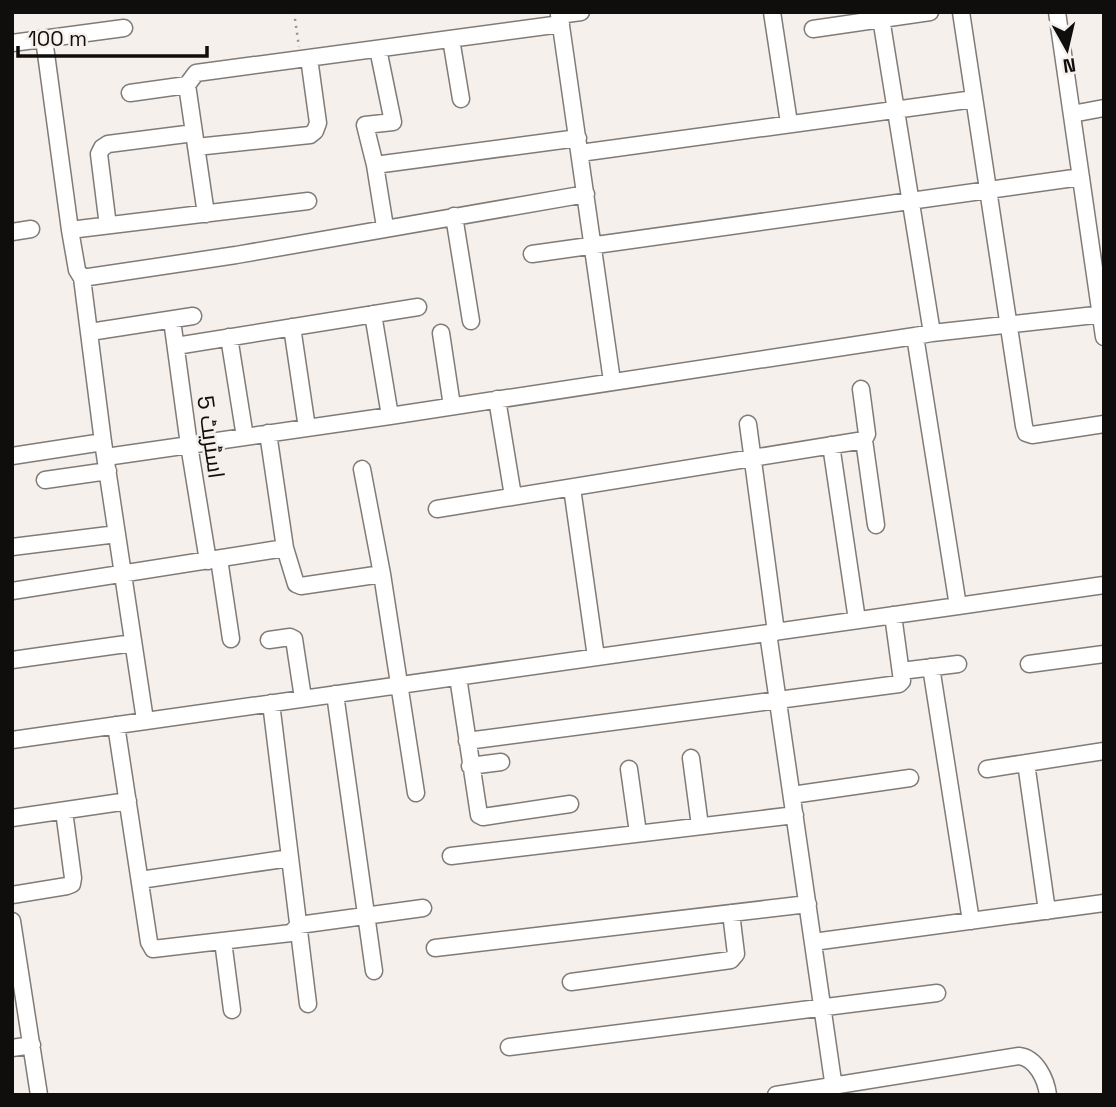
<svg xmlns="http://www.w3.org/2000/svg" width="1116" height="1107" font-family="'Space Grotesk',Cairo,sans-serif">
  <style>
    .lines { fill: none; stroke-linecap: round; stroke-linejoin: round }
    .minor-casing { stroke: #807b77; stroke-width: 19 }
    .path { stroke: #979390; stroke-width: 2.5; stroke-dasharray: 2 5; stroke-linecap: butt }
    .minor { stroke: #fff; stroke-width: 16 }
    .labels { text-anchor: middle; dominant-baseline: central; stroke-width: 5; stroke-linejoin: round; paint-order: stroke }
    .street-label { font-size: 23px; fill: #100e0d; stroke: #f6f0ec }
  </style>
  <rect width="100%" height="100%" fill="#f6f0ec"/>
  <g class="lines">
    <defs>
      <path id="minor" d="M559 12 612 381
        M772 12 789 123
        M880 12 932 333 915 336 958 606 1104 585
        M961 12 1024 426 1026 433 1032 435 1104 424
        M1057 12 1104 337
        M559 15 581 12
        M813 29 930 12
        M44 39 70 230 77 270 82 278 103 442 145 720
        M451 39 461 99
        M12 43 124 28
        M378 49 393 122 365 125 375 165 385 227
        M130 93 187 85
        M1072 114 1104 108
        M196 147 310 135 315 131 318 123 309 58
        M580 153 974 99
        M375 165 578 138
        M206 214 187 85 196 73 561 24
        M454 216 471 321
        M110 225 107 218 99 154 102 148 108 144 194 133
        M70 230 308 201
        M12 232 31 229
        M532 254 1081 177
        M82 278 236 255 586 194
        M373 314 390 416
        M172 320 189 445 208 561
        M292 327 307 428
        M90 332 193 316
        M441 333 452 406
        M932 333 1104 314
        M229 337 245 437
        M176 346 418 307
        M497 399 513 496
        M748 424 776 632
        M268 433 285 548 296 584 301 586 382 574
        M864 440 876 525
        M831 445 857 620
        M12 456 103 442
        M106 457 390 416 915 336
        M362 469 382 574 416 793
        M45 480 108 471
        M572 488 596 657
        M437 509 864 440 867 434 861 389
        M12 547 117 534
        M219 559 231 639
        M12 591 285 548
        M768 633 835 1095
        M269 640 290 637 294 639 303 698
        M12 660 133 643
        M1029 664 1104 654
        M931 667 971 921
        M901 671 958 664
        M458 677 479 815 483 817 570 804
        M335 694 374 971
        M271 703 308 1004
        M116 725 149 942 153 949 291 933 299 925 423 908
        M12 740 958 606
        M467 741 899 684 902 681 893 615
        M691 758 700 826
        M1026 763 1047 911
        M470 766 501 762
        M629 769 638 833
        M987 769 1104 751
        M792 795 910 778
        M12 818 128 801
        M451 856 795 815
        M140 880 290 858
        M12 895 67 886 72 884 73 878 64 811
        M12 921 39 1095
        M223 941 232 1010
        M813 942 1104 903
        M435 948 808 904
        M571 982 731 960 736 954 731 913
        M509 1047 937 993
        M12 1048 32 1045
        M776 1095 1019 1056C1036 1058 1046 1079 1048 1095"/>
    </defs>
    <!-- minor casing -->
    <use href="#minor" class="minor-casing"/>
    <!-- path -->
    <path class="path" d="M294 12 299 47"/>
    <!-- minor -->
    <use href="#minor" class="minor"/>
  </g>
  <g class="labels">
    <!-- street labels -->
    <g class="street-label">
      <text transform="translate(211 437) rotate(82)">اسٹریٹ 5</text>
    </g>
  </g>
  <!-- border -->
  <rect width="1116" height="1107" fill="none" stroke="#100e0d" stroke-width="28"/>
  <!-- north arrow -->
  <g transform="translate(1067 49) rotate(172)" stroke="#f6f0ec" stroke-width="5" paint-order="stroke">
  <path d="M0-5L12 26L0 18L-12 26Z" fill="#100e0d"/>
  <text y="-10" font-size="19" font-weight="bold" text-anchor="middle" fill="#100e0d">N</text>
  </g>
  <!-- scale -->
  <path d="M18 46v10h189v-10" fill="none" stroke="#100e0d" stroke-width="3.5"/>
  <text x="28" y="46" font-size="21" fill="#100e0d" stroke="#f6f0ec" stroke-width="5" paint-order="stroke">100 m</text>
</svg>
